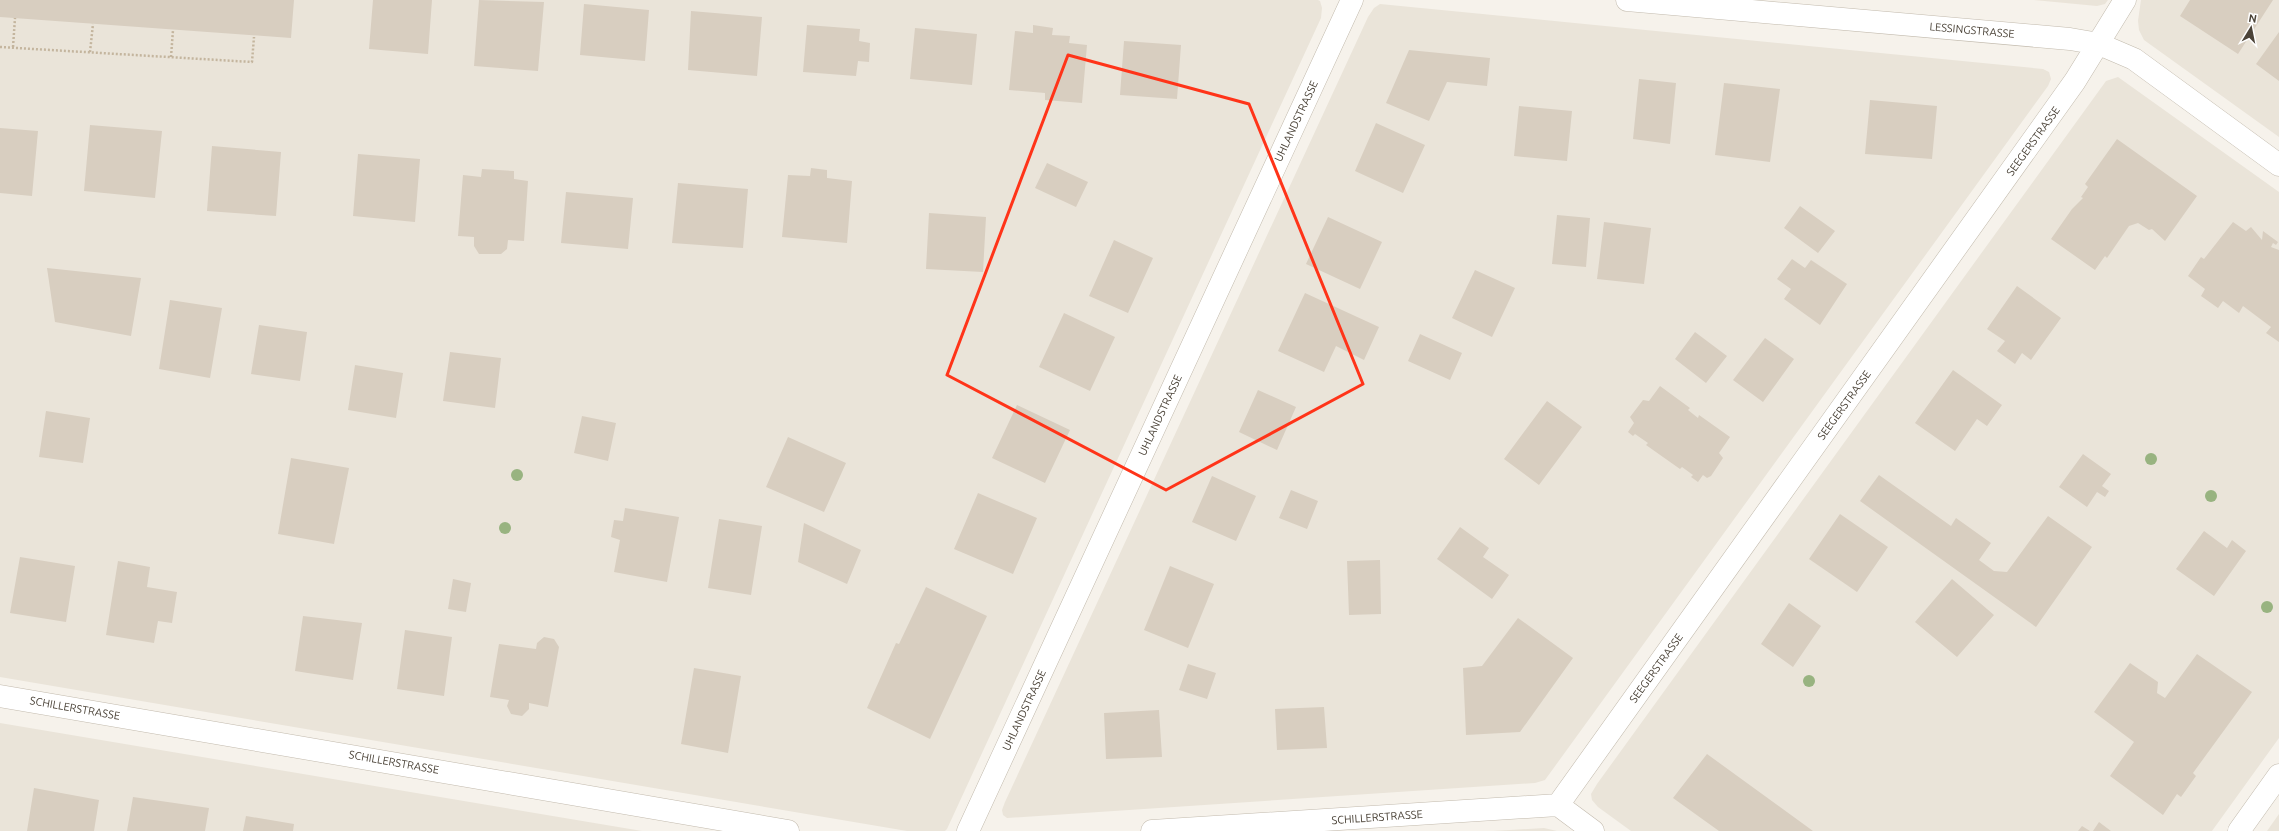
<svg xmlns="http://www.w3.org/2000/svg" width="2279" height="831" font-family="Ubuntu,sans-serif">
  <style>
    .residential { fill: #eae4d9 }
    .building { fill: #d8cec0 }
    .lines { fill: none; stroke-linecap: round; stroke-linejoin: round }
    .minor-casing { stroke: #c2baad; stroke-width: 23 }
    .path { stroke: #c4b59e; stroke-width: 2.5; stroke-dasharray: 2 2; stroke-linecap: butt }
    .minor { stroke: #fff; stroke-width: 22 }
    .tree { fill: #98b380 }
    .marked { fill: none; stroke: #ff3419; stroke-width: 3; stroke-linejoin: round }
    .labels { text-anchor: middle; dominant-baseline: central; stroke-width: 3; stroke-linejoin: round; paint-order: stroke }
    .street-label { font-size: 11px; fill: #4b4338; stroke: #fff }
  </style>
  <rect width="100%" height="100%" fill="#f6f2eb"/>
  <!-- residential -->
  <path class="residential" d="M0 0H1318L1320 1 1322 8 1321 18 947 829 945 831H907L0 677Z
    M2034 0H2108L2105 4 2097 6Z
    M2141 0H2279V137L2144 40 2139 30 2138 21Z
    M1380 4 2043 69 2049 72 2051 79 2048 86 1545 780 1535 783 1007 818 1003 815 1002 810 1005 802 1368 17 1374 8Z
    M2118 77 2279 192V738L2212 831H1631L1598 807 1592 800 1591 794 1597 784 2106 81Z
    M0 723 642 831H0Z
    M2279 814V831H2267Z
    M1544 828 1557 831H1493Z"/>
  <!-- building -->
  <path class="building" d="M0 0H294L291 38 0 17Z
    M373 0H432L428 54 369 49Z
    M479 0 544 2 538 71 474 66Z
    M2190 0H2273L2238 54 2180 16Z
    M584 4 649 10 645 61 580 55Z
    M691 11 762 17 757 76 688 70Z
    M807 25 860 29 859 41 870 43 869 62 858 61 856 76 803 72Z
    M1033 25 1053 28 1052 35 1070 36 1069 43 1087 45 1082 103 1045 100V93L1009 90 1015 31 1033 33Z
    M915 28 977 34 972 85 910 79Z
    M2279 32V81L2256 64Z
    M1124 41 1181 45 1177 99 1120 95Z
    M1409 50 1490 58 1487 86 1447 82 1429 121 1386 103Z
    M1639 79 1676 83 1670 144 1633 139Z
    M1724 83 1780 89 1770 162 1715 155Z
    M1870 100 1937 106 1932 159 1865 154Z
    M1519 106 1572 111 1567 161 1514 156Z
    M1376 123 1425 145 1403 193 1355 171Z
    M90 125 162 131 155 198 84 191Z
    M0 128 38 131 32 196 0 193Z
    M2117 139 2197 196 2165 241 2152 229 2149 230 2138 223 2129 226 2107 258 2105 256 2095 270 2051 239 2072 209 2083 198 2081 197 2088 187 2085 184Z
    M212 146 281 152 276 216 207 211Z
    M358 154 420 159 415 222 353 216Z
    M1047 163 1088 182 1076 207 1035 188Z
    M811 168 827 170V178L852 181 847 243 782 237 788 175 810 176Z
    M482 169 514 171V179L528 181 524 241 508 240 507 249 501 254H479L474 246V237L458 236 463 175 481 177Z
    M678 183 748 189 743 248 672 243Z
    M566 192 633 198 628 249 561 243Z
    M1800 206 1835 231 1818 253 1784 228Z
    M929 213 986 217 983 272 926 269Z
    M1557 215 1590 218 1586 267 1552 264Z
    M1328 217 1382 242 1360 289 1306 264Z
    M1604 222 1651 228 1644 284 1597 279Z
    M2233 222 2246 231 2251 227 2262 240 2263 231 2278 242 2276 245 2273 243 2271 247 2279 250V342L2266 333 2271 327 2243 306 2239 313 2223 301 2218 308 2201 296 2205 289 2188 276 2201 257 2204 259Z
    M1114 240 1153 258 1128 313 1089 296Z
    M1792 259 1805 268 1811 260 1847 284 1820 325 1784 299 1791 289 1777 279Z
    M47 268 141 278 131 336 55 322Z
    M1475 270 1515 288 1492 337 1452 318Z
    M2017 286 2061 318 2031 360 2022 353 2015 364 1997 351 2005 341 1987 329Z
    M1305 293 1379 327 1364 360 1336 346 1324 372 1278 351Z
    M170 300 222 308 210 378 159 369Z
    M1064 313 1115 337 1090 391 1039 367Z
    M259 325 307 332 300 381 251 374Z
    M1695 332 1727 356 1706 383 1675 359Z
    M1420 334 1462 353 1450 380 1408 361Z
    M1765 338 1794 359 1763 402 1733 380Z
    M450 352 501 358 495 408 443 401Z
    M355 365 403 373 396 418 348 410Z
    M1953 370 2002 405 1987 426 1977 419 1955 451 1915 423Z
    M1660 386 1690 408 1688 410 1698 418 1699 415 1730 437 1719 453 1723 458 1711 476 1707 478 1703 475 1698 482 1691 477 1693 475 1682 467 1680 469 1646 445 1648 443 1635 434 1633 436 1628 432 1634 423 1630 417 1643 400 1649 401Z
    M1258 390 1296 407 1277 450 1239 432Z
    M1547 401 1582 427 1539 485 1504 459Z
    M1017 405 1070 430 1045 483 992 458Z
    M46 411 90 418 83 463 39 457Z
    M582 416 616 423 608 461 574 453Z
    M788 437 846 463 824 512 766 487Z
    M2083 454 2111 474 2102 486 2109 491 2105 497 2097 492 2087 507 2059 487Z
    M291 458 349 468 334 544 278 534Z
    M1879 475 1951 526 1956 518 1991 543 1979 560 1994 571 2007 572 2048 516 2092 547 2036 627 1860 501Z
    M1212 476 1256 496 1236 541 1192 522Z
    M1291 490 1318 501 1307 529 1279 518Z
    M978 493 1037 518 1013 574 954 549Z
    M625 508 679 517 667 582 614 572 620 540 611 537 614 520 623 521Z
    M1840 514 1888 547 1857 592 1809 559Z
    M719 519 762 526 751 595 708 588Z
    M804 523 861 550 847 584 798 562Z
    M1460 527 1489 548 1483 557 1509 575 1492 599 1437 559Z
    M2204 531 2227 548 2232 540 2246 551 2214 596 2176 569Z
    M20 557 75 566 66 622 10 613Z
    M1380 560 1381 614 1349 615 1347 561Z
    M118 561 150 567 147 587 177 592 172 623 158 621 154 643 106 635Z
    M1170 566 1214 584 1188 648 1144 630Z
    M453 579 471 583 466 612 448 609Z
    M1952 579 1994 615 1957 657 1915 622Z
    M926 587 987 616 930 739 867 708 896 643 899 644Z
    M1789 603 1821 626 1793 667 1761 644Z
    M303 616 362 623 353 680 295 671Z
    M1518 618 1573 658 1520 732 1466 735 1463 668 1482 666Z
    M405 630 452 637 444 696 397 689Z
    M544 637 554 639 559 647 548 707 529 703V709L522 716 511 714 507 706 509 700 490 697 499 644 536 649 537 643Z
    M2197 654 2252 692 2193 773 2196 776 2181 797 2177 794 2163 815 2110 776 2134 742 2094 712 2130 663 2158 682 2157 693 2165 698Z
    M1188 664 1216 673 1207 699 1179 690Z
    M694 668 741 676 728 753 681 744Z
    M1324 707 1327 748 1277 750 1275 709Z
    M1159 710 1162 757 1106 759 1104 713Z
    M1707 754 1813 831H1719L1673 798Z
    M34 788 99 800 94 831H27Z
    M133 797 209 808 205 831H127Z
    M246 816 294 824 293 831H243Z
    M2099 822 2111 831H2093Z
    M2082 826 2090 831H2078Z"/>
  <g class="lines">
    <defs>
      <path id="minor" d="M1627 0 2070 39 2099 44 2134 59 2279 165
        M0 696 788 831
        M1558 805 2075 81 2125 0
        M968 831 1352 0
        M1152 831 1558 805 1593 831
        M2239 831 2279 775"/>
    </defs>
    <!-- minor casing -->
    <use href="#minor" class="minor-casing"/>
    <!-- path -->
    <path class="path" d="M0 47 252 62 254 37
      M13 47 15 18
      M90 52 93 24
      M171 57 173 30"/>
    <!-- minor -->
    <use href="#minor" class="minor"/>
  </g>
  <!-- trees -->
  <g class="tree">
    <circle cx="2151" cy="459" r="6"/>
    <circle cx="517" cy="475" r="6"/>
    <circle cx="2211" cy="496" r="6"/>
    <circle cx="505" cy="528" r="6"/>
    <circle cx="2267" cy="607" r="6"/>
    <circle cx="1809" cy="681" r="6"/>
  </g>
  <!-- marked area -->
  <path class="marked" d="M1068 55 1249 104 1363 384 1166 490 947 375Z"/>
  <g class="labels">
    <!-- street labels -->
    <g class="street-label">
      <text transform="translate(1972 30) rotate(5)">LESSINGSTRASSE</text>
      <text transform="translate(1296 121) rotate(-65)">UHLANDSTRASSE</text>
      <text transform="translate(2033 141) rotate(-54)">SEEGERSTRASSE</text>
      <text transform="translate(1844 405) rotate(-54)">SEEGERSTRASSE</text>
      <text transform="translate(1160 415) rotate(-65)">UHLANDSTRASSE</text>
      <text transform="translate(1656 668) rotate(-54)">SEEGERSTRASSE</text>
      <text transform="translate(75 708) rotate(10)">SCHILLERSTRASSE</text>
      <text transform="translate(1024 710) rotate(-65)">UHLANDSTRASSE</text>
      <text transform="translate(394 762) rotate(10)">SCHILLERSTRASSE</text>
      <text transform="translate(1377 817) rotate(-4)">SCHILLERSTRASSE</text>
    </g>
  </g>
  <!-- north arrow -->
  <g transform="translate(2251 28) rotate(10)" stroke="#ffffff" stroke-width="3" paint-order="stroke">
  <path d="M0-3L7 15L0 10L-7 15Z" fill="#4b4338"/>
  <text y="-6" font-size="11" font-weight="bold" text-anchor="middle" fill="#4b4338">N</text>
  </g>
</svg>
